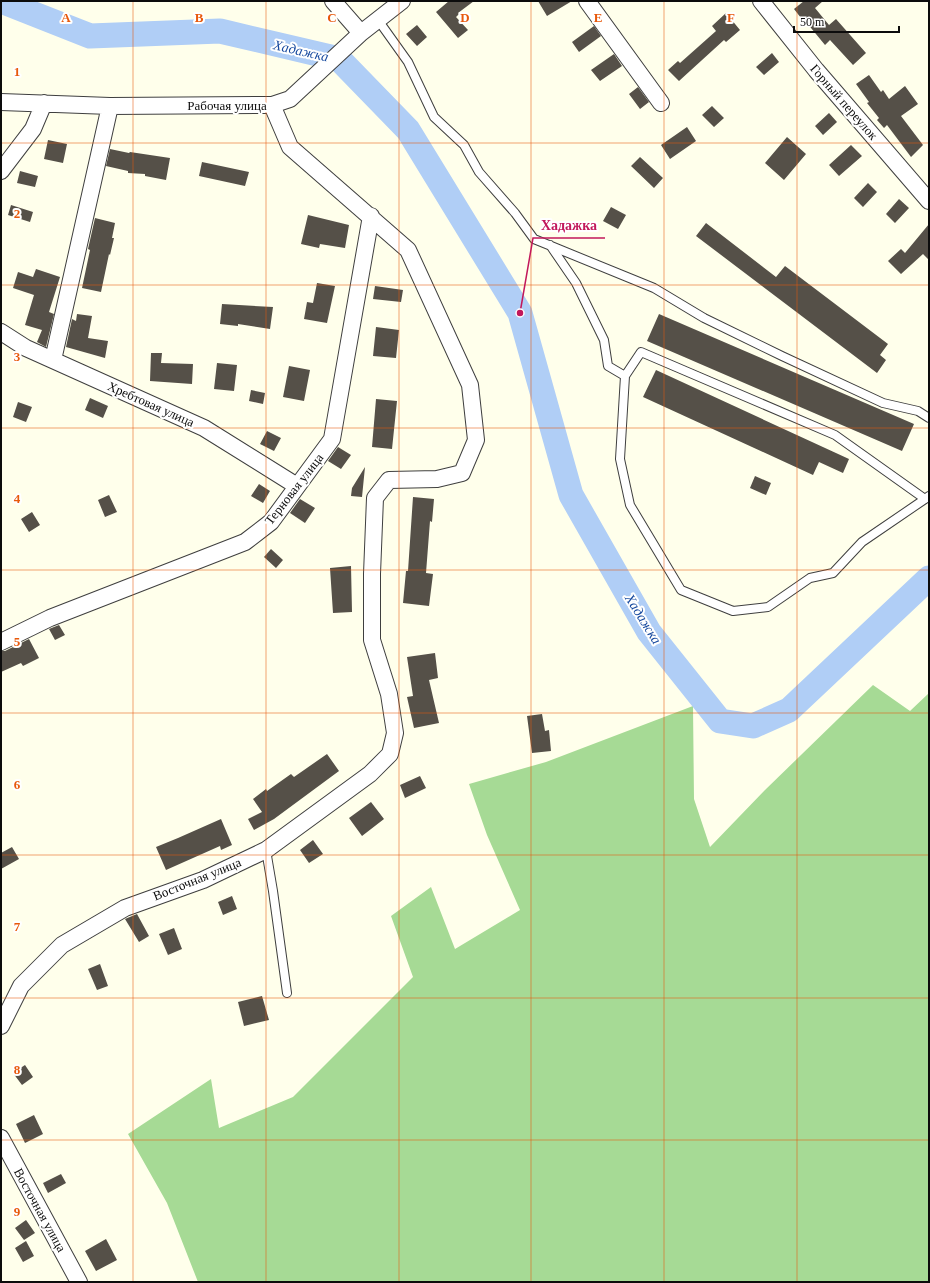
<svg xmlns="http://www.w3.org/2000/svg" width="930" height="1283" font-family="Georgia,serif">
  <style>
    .forest { fill: #a6da95 }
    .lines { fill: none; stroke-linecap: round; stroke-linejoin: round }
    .river { stroke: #b0cef6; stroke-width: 25 }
    .building { fill: #555048 }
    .service-casing { stroke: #3f3f3f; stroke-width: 10 }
    .minor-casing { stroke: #3f3f3f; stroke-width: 18 }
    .service { stroke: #fff; stroke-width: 8 }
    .minor { stroke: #fff; stroke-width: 16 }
    .grid { fill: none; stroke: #e8590c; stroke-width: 1; stroke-opacity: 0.55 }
    .labels { text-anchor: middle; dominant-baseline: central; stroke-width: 4; stroke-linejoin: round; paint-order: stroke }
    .street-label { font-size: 13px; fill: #0c0c0c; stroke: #fff }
    .water-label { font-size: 14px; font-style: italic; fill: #15489e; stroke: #fff }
    .grid-label { font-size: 13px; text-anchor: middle; font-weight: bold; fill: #e8590c; stroke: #fff; stroke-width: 4; stroke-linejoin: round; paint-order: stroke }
    .leader { fill: none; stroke: #c2185b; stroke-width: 1.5 }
    .callout-dot { fill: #c2185b; stroke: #fff; stroke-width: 1.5 }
    .callout-label { font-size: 14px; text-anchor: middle; font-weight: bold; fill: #c2185b; stroke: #fff; stroke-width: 4; stroke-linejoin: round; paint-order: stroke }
  </style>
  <rect width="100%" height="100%" fill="#ffffeb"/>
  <!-- forest -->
  <path class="forest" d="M873 685 910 711 929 693V1282H198L167 1203 128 1134 211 1079 219 1128 293 1097 413 977 391 916 431 887 455 949 520 910 487 835 469 784 546 762 693 706 694 799 710 847 765 790Z"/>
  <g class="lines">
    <!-- river -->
    <path class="river" d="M1 1 90 36 220 31 339 59 408 130 520 313 571 495 649 632 720 721 753 726 789 710 929 578"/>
  </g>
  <!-- building -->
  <path class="building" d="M449 1H474L458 13 459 14 456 17 468 30 458 38 436 12Z
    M538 1H572L547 16Z
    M804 1H823L815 8 829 25 836 19 866 53 853 65 830 40 825 45 802 17 801 18 794 9Z
    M726 13 740 30 726 42 724 40 679 81 668 70 678 61 680 63 716 31 712 26Z
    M417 25 427 37 417 46 406 34Z
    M594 26 601 36 579 52 572 42Z
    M772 53 779 62 764 75 756 67Z
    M614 54 622 66 600 81 591 70Z
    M869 75 881 92 883 90 889 99 905 86 918 104 901 116 923 145 911 157 887 125 884 128 877 120 879 118 867 103 869 102 856 84Z
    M638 87 649 102 640 109 629 94Z
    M712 106 724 118 714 127 702 115Z
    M829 113 837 122 823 135 815 126Z
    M687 127 696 141 670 159 661 145Z
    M787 137 806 154 784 180 765 163Z
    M48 140 67 144 63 163 44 159Z
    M851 145 862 156 839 176 829 165Z
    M110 149 129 153 130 152 170 158 166 180 145 176V174L128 173V171L106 166Z
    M640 157 663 178 654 188 631 166Z
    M202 162 249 172 245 186 199 176Z
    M20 171 38 176 35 187 17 183Z
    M868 183 877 192 863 207 854 198Z
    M899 199 909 208 895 223 886 214Z
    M11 205 33 212 30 222 8 215Z
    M611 207 626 215 618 229 603 221Z
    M308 215 349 225 345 248 320 244 319 248 301 244Z
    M95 218 115 223 112 238H114L110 255 109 254 101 292 82 288 90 250 88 249Z
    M706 223 776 277 785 266 888 344 880 355 886 360 877 373 696 236Z
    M929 224V260L923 254 901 274 888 261 901 249 905 253Z
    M36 269 60 277 49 312 54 314 46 347 37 342 42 330 25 325 34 295 13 288 18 272 33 277Z
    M317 283 335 286 327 323 304 319 307 302 313 303Z
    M375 286 403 290 401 302 373 299Z
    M222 304 273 307 270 329 238 324V326L220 324Z
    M77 314 92 316 88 338 108 341 105 358 66 347 72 319 76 321Z
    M659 314 914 424 902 451 647 341Z
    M376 327 399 330 396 358 373 356Z
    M151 353H162L161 363 193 364 192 384 150 381Z
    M217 363 237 365 234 391 214 389Z
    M289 366 310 370 304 401 283 397Z
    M656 370 849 459 843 473 819 462 813 475 643 397Z
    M251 390 265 393 263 404 249 401Z
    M90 398 108 406 103 418 85 410Z
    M376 399 397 401 392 449 372 447Z
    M18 402 32 407 26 422 13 417Z
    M267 431 281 438 274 451 260 444Z
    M338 447 351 455 341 469 328 461Z
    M365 467 362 497 351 496 352 488Z
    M755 476 771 483 766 495 750 488Z
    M259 484 270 491 263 503 251 496Z
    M109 495 117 512 105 517 98 500Z
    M413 497 434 499 432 522 430 521 426 573 433 574 429 606 403 603 406 571H408Z
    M300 499 315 508 305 523 290 513Z
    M32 512 40 525 29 532 21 519Z
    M271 549 283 560 276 568 264 557Z
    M351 566 352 612 333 613 330 568Z
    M59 625 65 635 55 640 49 629Z
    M29 639 39 658 23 666 21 663 1 672V651H5Z
    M435 653 438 678 429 680 439 723 414 728 407 697 413 696 407 657Z
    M542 714 545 731 549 730 551 751 532 753 527 716Z
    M327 754 339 771 274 819 254 830 248 819 262 812 253 799 266 789 267 791 291 774 294 777Z
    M420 776 426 788 405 798 400 785Z
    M371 802 384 819 362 836 349 818Z
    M221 819 232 845 221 850 220 846 166 870 156 847 178 838Z
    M313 840 323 854 309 863 300 850Z
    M12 847 19 859 1 869V853Z
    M232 896 237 909 223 915 218 902Z
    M137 914 149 936 139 942 125 919Z
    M174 928 182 949 168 955 159 934Z
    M100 964 108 986 97 990 88 969Z
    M262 996 269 1020 244 1026 238 1002Z
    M25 1065 33 1077 22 1085 13 1073Z
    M34 1115 43 1134 25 1143 16 1124Z
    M61 1174 66 1183 48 1193 43 1183Z
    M26 1220 35 1233 24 1240 15 1228Z
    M106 1239 117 1260 96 1271 85 1251Z
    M26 1241 34 1256 23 1262 15 1248Z"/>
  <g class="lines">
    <defs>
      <path id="service" d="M378 20 408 62 434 117 464 145 479 172 515 213 534 239 654 288 704 318 782 356 883 403 918 411 929 418
        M550 245 576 283 604 340 608 366 625 376
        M925 499 835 435 641 352 625 376 620 459 630 505 681 590 733 611 768 607 810 578 833 573 862 542 925 499 929 496
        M266 850 273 891 287 993"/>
      <path id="minor" d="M333 1 361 33
        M587 1 661 103
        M761 1 816 70 929 201
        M1 102 110 106 272 105 290 99 361 33 402 1
        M1 171 33 129 44 103
        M1 332 26 348 204 428 297 486
        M53 360 110 106
        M1 642 50 618 245 542 271 522 332 439 371 216
        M1 1026 21 986 62 945 125 908 203 880 266 850 370 774 390 754 395 733 389 694 372 640V574L375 498 389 480 437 479 462 473 476 440 470 385 408 250 290 147 272 105
        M1 1138 79 1282"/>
    </defs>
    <!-- service casing -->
    <use href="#service" class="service-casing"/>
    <!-- minor casing -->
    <use href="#minor" class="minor-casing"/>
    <!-- service -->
    <use href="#service" class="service"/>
    <!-- minor -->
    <use href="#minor" class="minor"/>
  </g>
  <!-- grid -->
  <path class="grid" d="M133 1V1282M266 1V1282M399 1V1282M531 1V1282M664 1V1282M797 1V1282M1 143H929M1 285H929M1 428H929M1 570H929M1 713H929M1 855H929M1 998H929M1 1140H929"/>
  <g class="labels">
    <!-- street labels -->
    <g class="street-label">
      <text transform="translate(844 102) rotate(49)">Горный переулок</text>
      <text x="227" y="105">Рабочая улица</text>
      <text transform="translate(151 404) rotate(24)">Хребтовая улица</text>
      <text transform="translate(294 489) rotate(-52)">Терновая улица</text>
      <text transform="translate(197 879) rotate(-22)">Восточная улица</text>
      <text transform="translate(40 1210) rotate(61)">Восточная улица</text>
    </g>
    <!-- water labels -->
    <g class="water-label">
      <text transform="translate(301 51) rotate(13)">Хадажка</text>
      <text transform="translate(643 619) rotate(58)">Хадажка</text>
    </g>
  </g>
  <g class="grid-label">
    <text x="66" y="22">A</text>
    <text x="199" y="22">B</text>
    <text x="332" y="22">C</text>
    <text x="465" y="22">D</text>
    <text x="598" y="22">E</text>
    <text x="731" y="22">F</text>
    <text x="17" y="76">1</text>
    <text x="17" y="218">2</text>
    <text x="17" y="361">3</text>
    <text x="17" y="503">4</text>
    <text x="17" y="646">5</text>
    <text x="17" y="789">6</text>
    <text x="17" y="931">7</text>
    <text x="17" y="1074">8</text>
    <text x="17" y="1216">9</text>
  </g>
  <!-- callouts -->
  <path class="leader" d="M520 313L533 238H605"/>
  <circle class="callout-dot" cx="520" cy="313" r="4"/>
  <g class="callout-label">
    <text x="569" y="230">Хадажка</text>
  </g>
  <!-- border -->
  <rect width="930" height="1283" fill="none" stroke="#0c0c0c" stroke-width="4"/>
  <!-- scale -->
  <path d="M794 26v6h105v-6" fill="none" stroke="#0c0c0c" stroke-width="2"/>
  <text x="800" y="26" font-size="12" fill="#0c0c0c" stroke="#ffffff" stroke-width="3" paint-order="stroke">50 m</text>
</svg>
